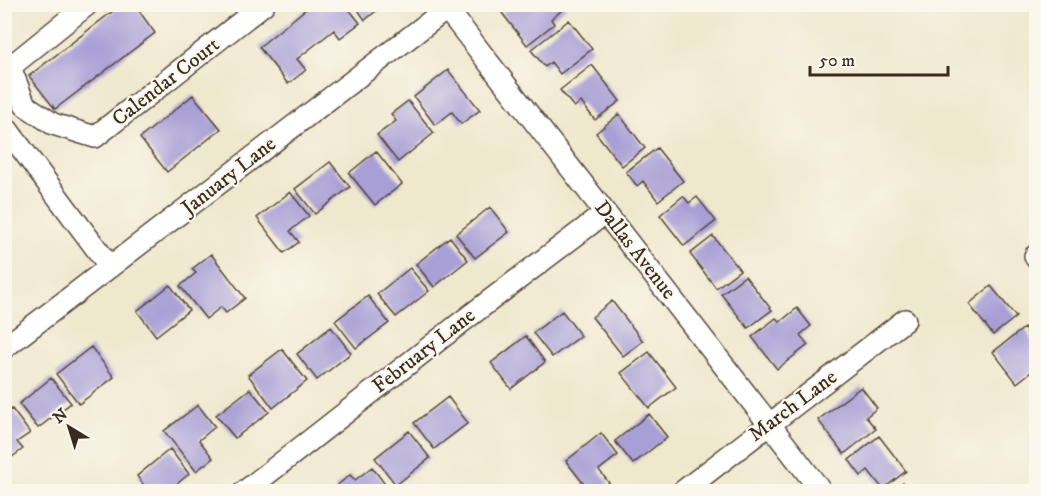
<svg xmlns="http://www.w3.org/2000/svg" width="1041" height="496" font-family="'IM FELL DW Pica',serif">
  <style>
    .building { fill: #a89fd6 }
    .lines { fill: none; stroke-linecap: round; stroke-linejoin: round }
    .minor-casing { stroke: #564638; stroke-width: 24 }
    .minor { stroke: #fff; stroke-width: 21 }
    .labels { text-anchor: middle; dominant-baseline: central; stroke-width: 4.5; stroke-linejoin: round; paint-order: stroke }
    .street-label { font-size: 21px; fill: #3b2a1e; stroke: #fbf7ec }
  </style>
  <rect width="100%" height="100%" fill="#fbf7ec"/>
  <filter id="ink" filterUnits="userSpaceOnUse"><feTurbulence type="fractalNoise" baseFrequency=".0167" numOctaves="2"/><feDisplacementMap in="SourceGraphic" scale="12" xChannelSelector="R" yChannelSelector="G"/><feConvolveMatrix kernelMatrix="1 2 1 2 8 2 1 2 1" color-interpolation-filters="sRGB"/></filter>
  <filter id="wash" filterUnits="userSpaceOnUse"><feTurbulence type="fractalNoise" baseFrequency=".008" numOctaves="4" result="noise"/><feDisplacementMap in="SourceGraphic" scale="24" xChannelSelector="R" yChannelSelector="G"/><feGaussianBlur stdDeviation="1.35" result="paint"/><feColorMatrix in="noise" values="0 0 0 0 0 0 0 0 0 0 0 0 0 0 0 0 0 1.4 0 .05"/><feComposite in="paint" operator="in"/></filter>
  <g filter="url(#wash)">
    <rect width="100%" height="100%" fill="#eee8cd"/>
    <g id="blocks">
      <!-- building -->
      <path class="building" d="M122 4H134L155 33 55 109 29 76Z
        M312 4H345L360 23 340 38 334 30 297 59 306 70 288 84 259 47Z
        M354 4H385L365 20Z
        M512 4H564L566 7 551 19 554 24 527 45 502 13Z
        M569 20 592 49 560 74 551 62 545 67 531 50Z
        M592 65 620 101 595 120 581 102 574 107 560 90Z
        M448 70 480 110 461 124 452 112 435 125 414 97Z
        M193 95 221 129 167 172 140 138Z
        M408 101 434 133 398 162 377 135 396 121 391 114Z
        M619 114 645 148 622 166 596 133Z
        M657 148 683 181 658 201 643 181 637 186 626 172Z
        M376 151 402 184 375 205 349 173Z
        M330 162 350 187 315 214 295 189Z
        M290 192 309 216 290 231 299 242 284 253 257 218Z
        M683 196 689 203 697 197 716 221 684 246 660 215Z
        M490 207 509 232 475 258 456 234Z
        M713 236 740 270 716 288 690 254Z
        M450 237 468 260 434 287 416 264Z
        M211 254 245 298 226 313 221 307 206 319 180 286 196 273 192 269Z
        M410 268 429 291 396 317 377 294Z
        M745 276 772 310 748 328 721 294Z
        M170 285 189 310 156 336 137 311Z
        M991 286 1016 317 993 335 969 304Z
        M368 296 389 323 356 348 335 321Z
        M612 301 643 341 623 356 592 317Z
        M797 308 811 326 800 335 808 345 777 369 752 337 776 318 780 322Z
        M562 311 581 336 552 357 533 333Z
        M331 327 351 353 317 380 297 354Z
        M1024 328 1036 344V368L1017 383 993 352Z
        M526 336 545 362 511 389 491 363Z
        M91 347 114 377 79 404 56 374Z
        M282 349 307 381 273 408 248 375Z
        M649 352 676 387 649 408 621 373Z
        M51 378 71 403 38 428 19 404Z
        M861 387 877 408 866 417 876 429 844 454 818 420Z
        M250 389 269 412 235 438 216 415Z
        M448 397 468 423 434 449 414 423Z
        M198 405 215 427 199 440 213 458 196 471 164 431Z
        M12 409 30 433 17 442 23 449 4 463V414Z
        M649 414 667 437 633 464 615 441Z
        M409 431 430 458 396 485 375 458Z
        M601 433 618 455 599 470 609 483 598 492H590L566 461Z
        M879 436 906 471 883 489 868 470 861 476 849 460Z
        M170 449 189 474 167 492H149L137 476Z
        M372 467 391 492H339L335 487 350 475 355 480Z
        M903 483 910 492H892Z"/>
    </g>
  </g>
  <g filter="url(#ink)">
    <use href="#blocks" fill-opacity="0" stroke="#564638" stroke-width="1.5"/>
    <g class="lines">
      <defs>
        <path id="minor" d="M88 4 10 67 25 105 53 124 95 137 264 4
          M447 9 822 492
          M4 125 110 267
          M1035 256 1036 258
          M4 348 453 4
          M244 492 463 321 605 213
          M682 492 905 320"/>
      </defs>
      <!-- minor casing -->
      <use href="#minor" class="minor-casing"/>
      <!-- minor -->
      <use href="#minor" class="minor"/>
    </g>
  </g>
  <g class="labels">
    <!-- street labels -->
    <g class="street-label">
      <text transform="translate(166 82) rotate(-38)">Calendar Court</text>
      <text transform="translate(229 176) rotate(-38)">January Lane</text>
      <text transform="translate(635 250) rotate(52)">Dallas Avenue</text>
      <text transform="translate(424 351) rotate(-38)">February Lane</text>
      <text transform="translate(793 406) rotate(-37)">March Lane</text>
    </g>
  </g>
  <!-- margin -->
  <rect width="1041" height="496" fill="none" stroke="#fbf7ec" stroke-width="24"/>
  <!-- north arrow -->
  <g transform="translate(69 427) rotate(322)" stroke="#fbf7ec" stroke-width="4.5" paint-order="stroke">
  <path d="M0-4.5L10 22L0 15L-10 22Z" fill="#3b2a1e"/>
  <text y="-9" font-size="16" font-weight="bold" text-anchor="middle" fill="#3b2a1e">N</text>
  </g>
  <!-- scale -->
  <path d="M810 66v9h138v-9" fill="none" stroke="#3b2a1e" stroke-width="3"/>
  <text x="819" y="66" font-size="18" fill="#3b2a1e" stroke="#fbf7ec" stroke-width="4.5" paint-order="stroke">50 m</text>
</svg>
